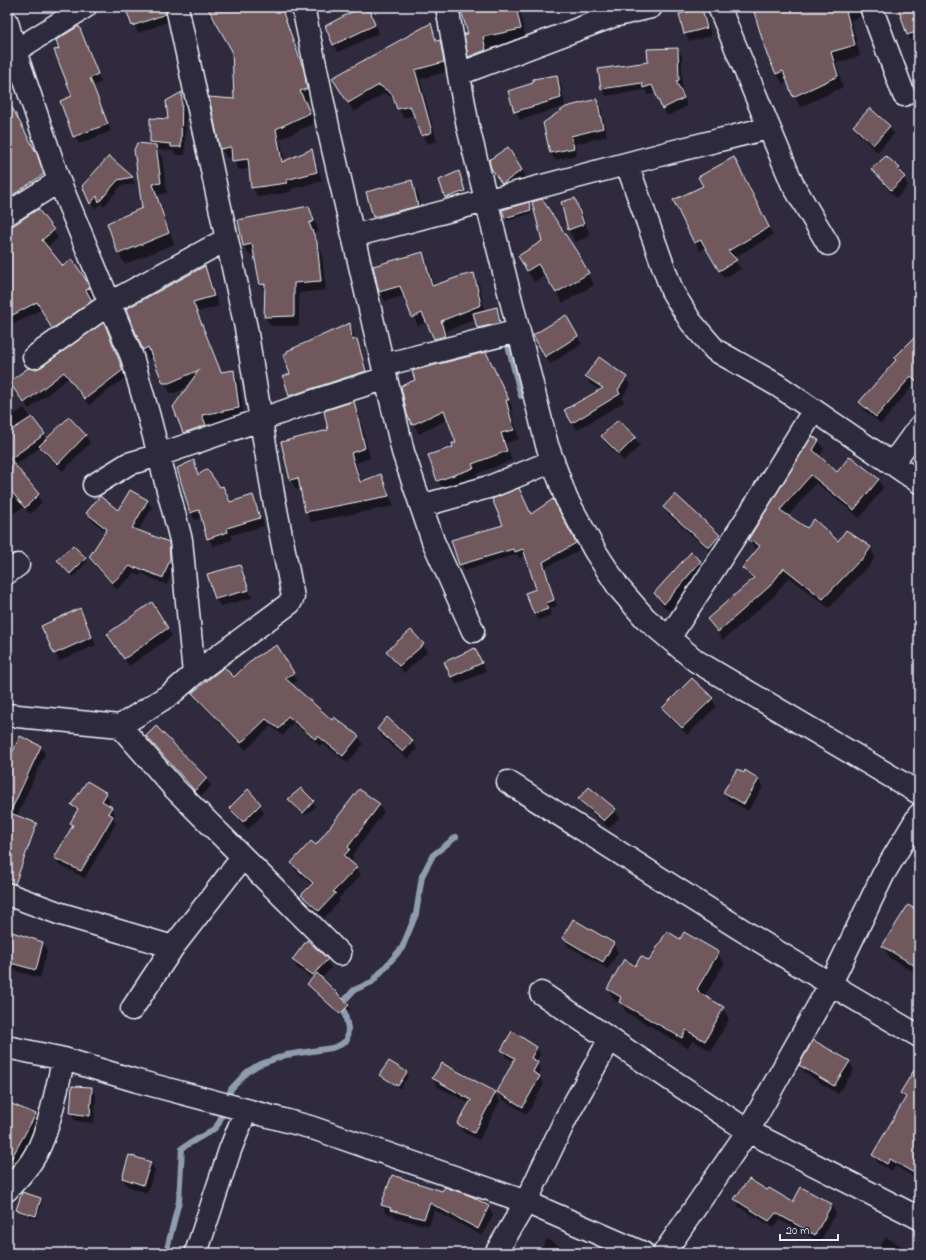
<svg xmlns="http://www.w3.org/2000/svg" width="926" height="1260" font-family="'Indie Flower',sans-serif">
  <style>
    .shadow { fill: #0007 }
    .lines { fill: none; stroke-linecap: round; stroke-linejoin: round }
    .stream { stroke: #8f9caf; stroke-width: 6 }
    .building { fill: #6f595d; stroke: #e8f1f8 }
    .minor-casing { stroke: #e8f1f8; stroke-width: 25 }
    .minor { stroke: #2f2a3d; stroke-width: 22 }
  </style>
  <rect width="100%" height="100%" fill="#2f2a3d"/>
  <filter id="ink" filterUnits="userSpaceOnUse"><feTurbulence type="fractalNoise" baseFrequency=".025" numOctaves="2"/><feDisplacementMap in="SourceGraphic" scale="8" xChannelSelector="R" yChannelSelector="G"/><feConvolveMatrix kernelMatrix="1 2 1 2 8 2 1 2 1" color-interpolation-filters="sRGB"/></filter>
  <g filter="url(#ink)">
    <!-- shadow -->
    <path class="shadow" d="M126 7H167L170 21 138 33Z
      M205 7H285L287 11 284 12 308 81 312 99 304 101 315 123 280 139 285 162 311 151 316 160 322 181 291 189V192L258 197 252 187 250 169 239 170 233 157 227 158 221 148 235 100 233 50 216 20 213 22Z
      M364 7H369L379 33 338 52 334 45Z
      M461 7H519L526 40 488 48 492 61 475 67 469 57 466 35 469 34Z
      M549 7H563L551 11Z
      M583 7H599L601 10 588 16Z
      M774 7H857L861 17 851 20 860 56 836 63 843 87 800 107 788 82 783 84 777 74Z
      M901 7H919V40L912 42 908 34Z
      M702 9 706 17 711 36 689 41 685 33Z
      M430 24 438 41H440L445 50 449 71 420 79 437 141 428 144 415 115 403 118 396 101 385 93 354 112 339 87Z
      M79 27 101 82 93 86 111 131 79 144 74 136 73 96 60 49Z
      M678 49 682 56V88H680L687 106 667 116 656 93 648 95 645 90 606 96 602 88Z
      M556 76 561 84 565 106 520 120 509 92Z
      M182 93 186 100 185 155H176L174 151 157 150 162 157 167 193 158 195 174 244 125 264 119 254 108 223 143 209 153 146 151 142V119L169 120 167 101Z
      M596 100 601 108 607 136 575 144 577 155 555 160 551 153Z
      M7 104 15 114 41 164 48 183 7 209Z
      M854 126 889 127 894 134 877 152 858 134Z
      M109 158 132 178 135 184 121 186 103 207 101 203 94 209 83 186Z
      M733 158 773 235 733 258 741 269 724 278 706 247 700 251 675 201 704 186Z
      M899 169 908 186 896 198 877 177 873 170Z
      M522 170 526 178 507 191 497 176Z
      M460 176 466 195 448 201 446 197Z
      M411 181 418 193 424 218 380 229 373 217Z
      M574 199 581 210 590 236 575 242 569 230 562 203Z
      M528 204 532 213 508 221 503 210Z
      M308 208 319 231 314 233 322 253 326 290 299 293V326H271L265 317 266 293 261 285 255 254 249 255 244 245Z
      M38 210 58 238 47 247 63 268 87 284 93 296 90 298 95 309 57 336 42 309 14 324 7 312V227L14 226Z
      M422 253 428 263 434 286 474 275 479 284 485 311 496 309 501 326 480 332 476 319 446 331 450 346 440 348 427 322 418 326 404 296 385 301 380 292 374 267Z
      M576 253 594 285 563 303 545 275 534 282 525 267Z
      M204 267 210 277 219 306 198 312 222 373 234 371 239 381 244 418 207 425 211 435 190 443 174 407 188 387 175 393H170L154 357 149 359 144 350Z
      M565 317 582 344 550 364 534 335Z
      M104 324 126 377 89 405 68 378 29 409 10 383 42 368Z
      M349 325 353 332 355 340H356L360 347 370 379 294 403 284 377 291 374Z
      M919 335V386L915 383 881 424 864 410 860 402 896 361 895 359Z
      M486 353 513 409 511 410 519 439 506 443 512 460 476 474 478 477 443 490 438 480 457 443 448 419 419 434 408 414Z
      M586 376 626 378 630 385 622 398 624 402 577 430 565 410 600 390 590 384Z
      M354 403 359 413 370 458 356 463 362 483 381 476 394 506 311 522 306 512 301 489 296 490 291 480 282 443 329 431Z
      M24 408 47 440 85 435 90 443 63 471 45 454 41 447 14 466 42 502 30 514 24 507 7 517V419Z
      M618 421 635 438 640 446 624 461 607 444 602 437Z
      M813 438 819 441 824 450 819 457 837 474 878 479 883 488 860 518 816 483 788 516 807 530 838 542 870 548 875 557 867 569 866 568 829 608 789 577 775 595 723 640 708 620 753 581 743 568 757 551 749 540Z
      M193 462 200 476 220 488 223 487 230 503 253 497 257 504 264 526 231 535 232 540 213 546 208 538 202 518 195 520 191 512Z
      M519 490 531 515 556 507 579 550 545 568 557 606 549 609 551 615 538 620 526 594 537 589 526 555 519 558 517 554 464 571 452 541 504 525Z
      M148 500 152 508 138 531 168 542 172 550 174 567 167 585 141 573 139 576 135 573 117 589 94 565 90 557 107 532 91 520 87 513 119 511Z
      M664 507 719 535 723 543 714 555 669 515Z
      M691 554 700 562 705 570 669 611 659 601 655 593Z
      M85 558 87 562 73 577 58 561Z
      M239 566 252 598 220 606 216 599Z
      M151 604 172 636 129 666 113 642Z
      M7 614 11 622 12 642H7Z
      M84 617 96 645 59 661 55 653Z
      M423 645 427 652 404 673 387 651Z
      M277 646 297 681 291 685 332 721 358 736 363 744 348 763 322 743 320 746 293 722 283 736 271 726 246 750 197 700 193 693 234 679Z
      M475 650 486 671 456 685 446 662Z
      M919 696V715L910 704Z
      M712 699 716 707 687 735 668 716 663 708Z
      M378 729 412 741 417 749 408 759 382 737Z
      M147 736 206 778 211 786 199 798 151 744Z
      M40 746 45 754 16 818 7 815V767Z
      M744 774 759 779 763 787 748 811 729 800 724 792Z
      M301 789 316 806 306 815 290 799Z
      M106 794 110 801 107 805 111 807 115 814 113 818 116 823 85 878 59 865 55 858 73 827 71 823 77 812 72 805Z
      M579 799 615 810 619 818 609 828 584 807Z
      M260 805 264 813 248 829 235 816 230 808Z
      M379 805 384 812 352 855 354 858 350 862 356 868 361 875 338 899 340 901 324 918 307 903 303 895 312 885 296 871 292 863Z
      M919 912V975L890 958 884 946Z
      M13 933 43 943 47 951 40 978 7 968V943Z
      M563 938 613 944 618 952 608 969 568 946Z
      M680 941 718 953 724 964 704 997 723 1008 729 1019 711 1051 693 1040 688 1048 626 1012 621 1004 614 1000 608 989 636 968 649 962Z
      M293 960H327L331 968 321 979 350 1009 343 1017 310 988 308 984 313 979 297 968Z
      M536 1047 540 1054 536 1063 541 1070 538 1076 544 1084 527 1114 502 1099 498 1092 514 1062 506 1057 502 1050Z
      M849 1062 854 1070 838 1094 805 1073 800 1065Z
      M406 1073 408 1076 400 1089 383 1078 380 1075Z
      M919 1073V1179L918 1180 895 1166 892 1171 878 1163 873 1155 905 1100 901 1093Z
      M433 1078 495 1093 500 1101 479 1140 463 1132 458 1124 470 1104 437 1086Z
      M91 1088 96 1096 94 1123 75 1121 71 1113Z
      M7 1093 13 1101 12 1106 36 1116 40 1123 26 1154 23 1153 16 1166 7 1161Z
      M130 1156 150 1163 155 1170 147 1193 127 1186 123 1178Z
      M767 1191 793 1204 831 1205 836 1213 820 1242 780 1220 774 1228 739 1207 735 1199Z
      M443 1192 470 1197 489 1207 493 1215 482 1236 434 1210 429 1226 396 1218 394 1215 386 1213 382 1205Z
      M40 1199 42 1203 37 1219 20 1213 17 1210Z
      M886 1237 913 1253H876Z
      M547 1239 572 1253H536L537 1251 539 1252Z
      M586 1247 598 1253H583Z"/>
    <g class="lines">
      <!-- stream -->
      <path class="stream" d="M506 338 521 396
        M166 1253 179 1201 182 1148 214 1129 219 1123 231 1089 247 1072 258 1065 286 1055 332 1048 340 1045 347 1040 348 1028 343 1005 344 1001 354 990 372 982 402 948 416 914 422 876 433 855 456 837"/>
    </g>
    <!-- building -->
    <path class="building" d="M125 7H165L166 14 132 26Z
      M207 7H281L304 70 307 89 300 91 310 113 276 129 282 162 312 149 317 172 286 180 287 183 251 188 248 159 232 161 231 147 220 149 209 97 234 99 232 51Z
      M361 7H369L375 25 333 45 325 26Z
      M460 7H516L521 29 483 37 486 50 468 57 464 34H468Z
      M771 7H845L855 45 831 52 838 76 793 97 783 71 776 74 767 55 754 12Z
      M898 7H919V31L907 35Z
      M702 8 707 28 684 34 679 14Z
      M431 23 436 41 440 40 444 62 415 70 432 132 422 136 410 106 397 109 392 94 379 85 348 103 332 78Z
      M79 26 98 74 90 78 108 124 73 137 60 101 72 96 54 50 59 49 56 40Z
      M678 48 679 80 676 81 684 98 662 109 652 85 643 88 642 83 601 89 598 69 648 62 647 49Z
      M557 75 561 98 514 112 508 91 533 83V79Z
      M182 92 181 147H171V144L150 142V118L168 119 166 101Z
      M7 98 37 154 44 174 7 199Z
      M597 99 603 128 571 136 574 148 550 153 543 123 566 107Z
      M870 108 890 126 873 145 853 126Z
      M137 143 156 145 161 183 153 184 169 233 118 254 107 223 142 208 134 150Z
      M508 147 522 170 502 184 491 168 489 160Z
      M109 156 133 177 118 180 99 202 97 196 90 204 82 186Z
      M886 156 900 168 898 170 905 177 891 190 871 169Z
      M734 157 769 227 728 251 737 260 719 271 701 240 694 243 673 200 703 186 698 177Z
      M459 171 465 191 445 198 439 180Z
      M412 180 418 206 373 217 366 192Z
      M575 198 584 224 568 230 561 202Z
      M542 199 577 252 589 273 556 293 538 264 527 271 518 256 542 241 532 202Z
      M529 202 531 210 505 218 502 210Z
      M309 206 314 221 309 223 317 242 321 281 294 283V316L264 317 265 284 260 285 252 244 243 246 238 220Z
      M38 209 54 230 42 240 63 266 72 259 88 283 90 288 86 290 92 301 52 329 37 302 7 318V226L14 225Z
      M423 252 432 286 461 276 474 273 481 305 441 321 445 336 434 339 422 313 412 318 400 286 379 292 373 266Z
      M205 266 214 296 193 302 221 372 234 370 239 408 202 415 206 425 183 433 173 407 199 370 169 383H163L148 347 143 350 126 309Z
      M497 307 500 323 477 328 473 313Z
      M566 315 578 336 545 357 533 335Z
      M104 322 123 370 85 399 64 372 24 403 9 382 28 368 35 369 41 367Z
      M350 323 352 340 357 339 366 371 289 396 283 376 290 374 283 355 287 353V351Z
      M919 333V384L911 376 876 417 859 402 896 360 894 358Z
      M486 352 509 400H506L514 430 501 433 507 451 472 464 474 468 437 481 428 455 453 447 452 443H456L444 410 412 425 407 414 401 386 415 380 412 371Z
      M599 357 627 377 618 390 620 394 572 423 564 410 603 388 585 376Z
      M354 401 365 448 351 453 360 482 381 474 389 496 305 512 298 478 290 480 281 442 328 430 324 411Z
      M32 417 45 434 10 459 39 494 25 508 7 486V433Z
      M69 417 86 435 58 464 39 446Z
      M618 420 636 437 619 454 601 436Z
      M812 436 819 440 813 450 837 472 850 456 879 479 854 510 811 475 780 510 807 528 814 519 838 541 846 530 871 547 862 560H860L823 599 784 568 770 586 718 632 707 619 754 578 742 568 760 546 753 541 751 543 748 540Z
      M194 460 198 475 207 469 220 487 223 486 230 502 253 495 260 518 227 528 228 532 207 539 199 510 190 513 177 468Z
      M519 488 531 514 553 499 576 543 543 562 554 600 546 603 548 609 534 614 525 593 536 589 523 549 515 552 513 549 459 565 451 540 503 525 492 499Z
      M130 490 148 500 132 528 169 542 170 559 163 578 136 567 135 569 130 566 112 583 89 557 107 529 86 513 100 496 118 510Z
      M675 494 720 535 709 548 663 507Z
      M73 545 86 558 70 574 57 560Z
      M691 552 701 561 664 604 654 593Z
      M240 565 249 590 215 599 207 574Z
      M152 602 168 628 124 659 107 634Z
      M80 608 92 637 54 654 41 626Z
      M411 630 424 644 399 666 386 651Z
      M277 645 294 673 285 678 332 720 334 717 359 736 343 756 318 736 315 739 288 716 279 729 266 719 241 743 192 693 224 667 234 677 254 658Z
      M475 648 482 663 451 677 444 662Z
      M692 678 713 698 682 728 662 708Z
      M387 717 413 741 403 752 377 729Z
      M156 726 207 778 195 791 146 736Z
      M20 736 41 746 10 813 37 823 15 884 7 882V764Z
      M737 769 744 773 745 770 759 779 744 804 723 792Z
      M87 781 107 793 102 801 112 807 108 813 113 816 81 871 54 858 73 825 70 823 78 809 71 805Z
      M589 787 616 809 604 821 578 799Z
      M301 788 314 801 303 813 288 799Z
      M248 789 261 804 243 822 229 808Z
      M359 789 380 804 348 847 350 849 344 856 357 867 333 892 336 893 319 911 301 895 313 883 291 863 311 841 316 845Z
      M908 905 919 911V968L882 946Z
      M573 919 614 943 603 962 562 938Z
      M667 931 680 939 684 932 719 952 697 989 699 991 698 992 724 1007 705 1041 686 1030 682 1038 619 1002 621 997 607 989 624 959 635 966 641 956 649 961Z
      M12 932 43 942 36 970 7 962V941Z
      M307 940 328 959 313 975 292 960Z
      M317 973 349 1005 340 1014 307 984Z
      M512 1031 537 1047 531 1058 538 1062 533 1072 540 1076 523 1107 497 1092 515 1058 501 1050Z
      M813 1040 850 1061 834 1086 799 1065Z
      M389 1061 407 1072 398 1086 379 1075Z
      M919 1062V1164L914 1173 890 1159 887 1164 872 1155 906 1097 900 1093Z
      M442 1063 496 1092 474 1133 457 1124 471 1100 432 1078Z
      M72 1086 92 1087 90 1116 70 1113Z
      M7 1102 36 1114 7 1166Z
      M129 1155 151 1162 143 1185 122 1178Z
      M392 1175 442 1191 445 1187 471 1196 489 1206 478 1229 430 1203 424 1219 390 1210 391 1208 381 1205Z
      M749 1179 767 1190 769 1188 793 1202 801 1187 832 1204 815 1235 776 1213 769 1221 734 1199Z
      M22 1192 41 1198 36 1216 16 1210Z"/>
    <g class="lines">
      <defs>
        <path id="minor" d="M303 7 330 136 403 452 433 541 473 631
          M447 7 468 127 547 445 566 498 595 551 619 588 645 618 696 661 919 793
          M719 7 792 183 828 244
          M871 7 904 95
          M7 22 15 51 59 181 132 357 149 417 181 540 194 674
          M7 56 85 7
          M459 74 613 16 651 7
          M627 164 672 291 691 322 715 350 777 385 919 482
          M7 214 59 181
          M353 236 671 152 768 128
          M34 357 110 303 227 239
          M383 365 518 331
          M892 464 919 427
          M94 485 128 464 159 455 311 402 386 378
          M421 506 492 486 553 461
          M7 573 18 565
          M669 638 758 501 814 410
          M7 715 120 726 171 694 194 674 290 603 293 597 273 494 246 328 177 7
          M120 726 175 789 340 954
          M508 782C644 868 779 956 919 1036
          M7 894 61 914 173 947 243 857
          M541 993 748 1131 919 1218
          M132 1009 173 947
          M7 1047 64 1059 137 1081 310 1127 526 1202 643 1253
          M7 1190C15 1181 24 1172 31 1162 50 1134 55 1091 64 1059
          M196 1253 230 1150 246 1110
          M496 1253 526 1202 566 1118 610 1039
          M664 1253 748 1131 830 985 884 873 919 815"/>
      </defs>
      <!-- minor casing -->
      <use href="#minor" class="minor-casing"/>
      <!-- minor -->
      <use href="#minor" class="minor"/>
    </g>
  </g>
  <!-- margin -->
  <rect width="926" height="1260" fill="none" stroke="#2f2a3d" stroke-width="24"/>
  <rect x="12" y="12" width="902" height="1236" fill="none" stroke="#e8f1f8" stroke-width="1.5" filter="url(#ink)"/>
  <!-- scale -->
  <path d="M780 1234v6h58v-6" fill="none" stroke="#e8f1f8" stroke-width="2"/>
  <text x="786" y="1234" font-size="12" fill="#e8f1f8" stroke="#2f2a3d" stroke-width="3" paint-order="stroke">20 m</text>
</svg>
